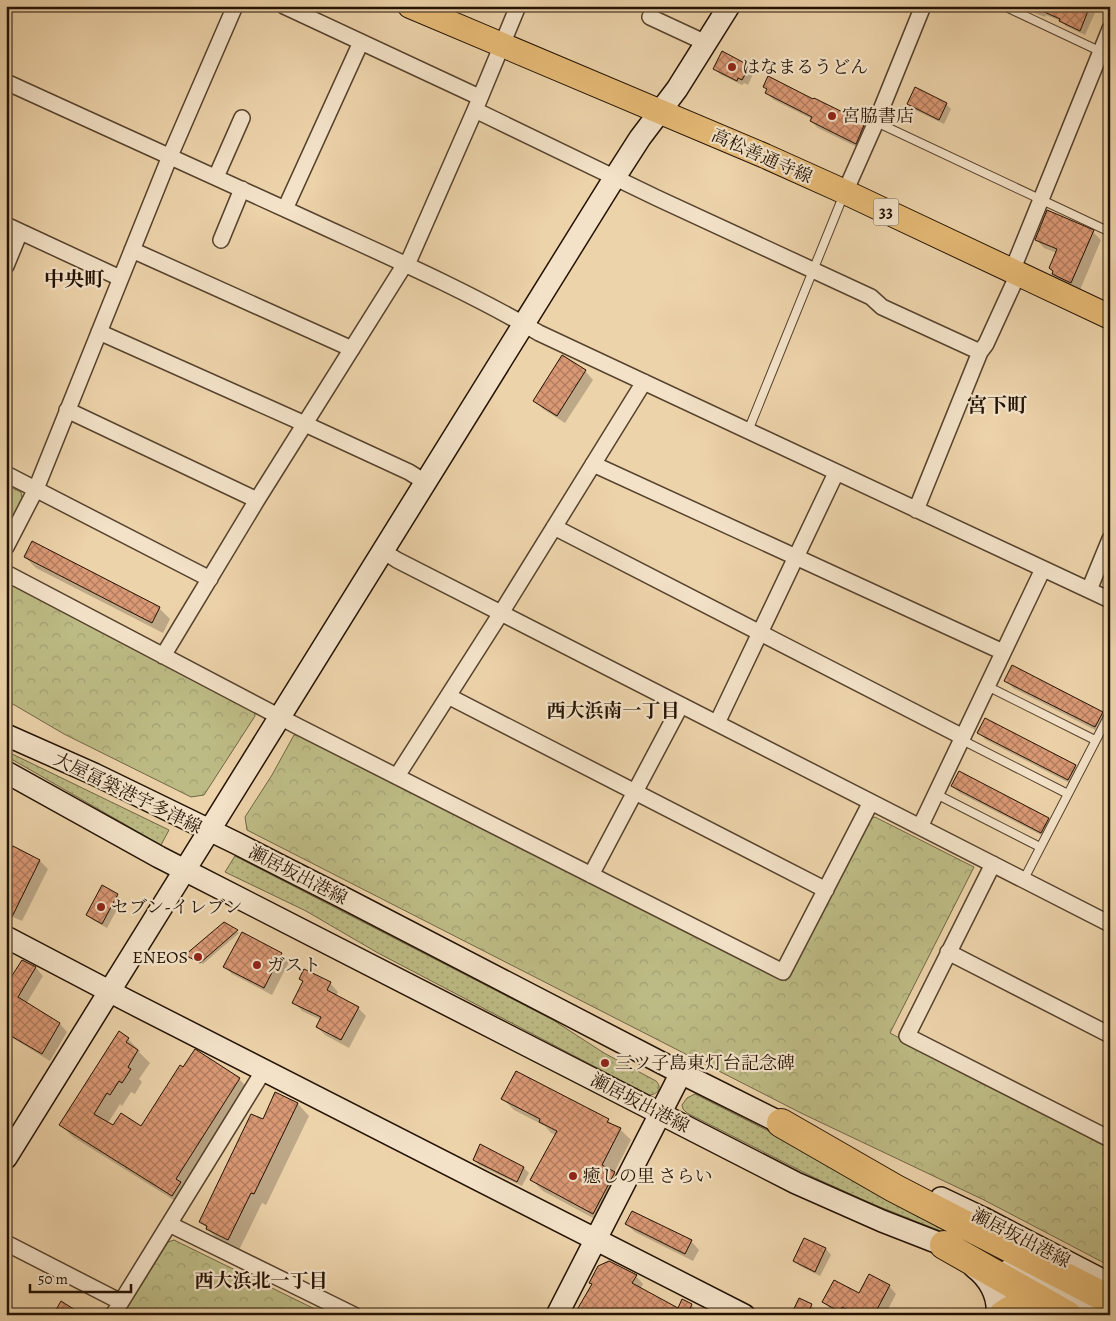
<svg xmlns="http://www.w3.org/2000/svg" width="1116" height="1321" font-family="Alegreya,'Noto Serif JP',serif">
  <style>
    .grass { fill: url(#grass-dots); stroke: #706644 }
    .park { fill: url(#park-crowns); stroke: #706644 }
    .shadow { fill: #0003 }
    .building { fill: url(#building-cross-hatch); stroke: #231203 }
    .lines { fill: none; stroke-linecap: round; stroke-linejoin: round }
    .lane-casing { stroke: #56422d; stroke-width: 10 }
    .street-casing { stroke: #56422d; stroke-width: 18 }
    .secondary-casing { stroke: #231203; stroke-width: 24 }
    .primary-casing { stroke: #231203; stroke-width: 26 }
    .highway-casing { stroke: #231203; stroke-width: 30 }
    .lane { stroke: #f3e2c8; stroke-width: 8 }
    .street { stroke: #f3e2c8; stroke-width: 15 }
    .secondary { stroke: #f3e2c8; stroke-width: 21 }
    .primary { stroke: #e6ba75; stroke-width: 24 }
    .highway { stroke: #e6ba75; stroke-width: 28 }
    .poi-dot { fill: #8f2418; stroke: #f3e2c8; stroke-width: 2 }
    .labels { text-anchor: middle; dominant-baseline: central; stroke-width: 4.5; stroke-linejoin: round; paint-order: stroke }
    .shield { fill: #f3e2c8; stroke: #61503e; stroke-width: 1 }
    .shield-label { font-size: 16px; font-weight: bold; fill: #231203 }
    .poi-label { font-size: 18px; fill: #231203; stroke: #f3e2c8; text-anchor: start }
    .street-label { font-size: 18px; fill: #231203; stroke: #f3e2c8 }
    .neighbourhood-label { font-size: 19px; font-weight: bold; fill: #231203; stroke: #f3e2c8 }
    .quarter-label { font-size: 20px; font-weight: bold; fill: #231203; stroke: #f3e2c8 }
  </style>
  <defs>
    <pattern id="grass-dots" width="8" height="8" patternUnits="userSpaceOnUse" patternTransform="scale(1.25)"><rect width="8" height="8" fill="#bdbb85"/><path d="M2 2h.1M6 6h.1" fill="none" stroke="#a2a071" stroke-width="1.8" stroke-linecap="round"/></pattern>
    <pattern id="park-crowns" width="20" height="18" patternUnits="userSpaceOnUse" patternTransform="scale(1.25)"><rect width="20" height="18" fill="#bdbb85"/><path d="M2 6a3 3 0 1 1 6 0M12 15a3 3 0 1 1 6 0" fill="none" stroke="#a2a071"/></pattern>
    <pattern id="building-cross-hatch" width="8" height="8" patternUnits="userSpaceOnUse" patternTransform="scale(1.25)"><rect width="8" height="8" fill="#da9975"/><path d="M0 0l8 8M0 8l8-8" fill="none" stroke="#b07b5e"/></pattern>
  </defs>
  <rect width="100%" height="100%" fill="#edd3aa"/>
  <filter id="stains"><feTurbulence type="fractalNoise" baseFrequency=".004" numOctaves="4"/><feColorMatrix values="0 0 0 0 .2 0 0 0 0 .09 0 0 0 0 .02 0 0 0 .5 -.17"/></filter>
  <radialGradient id="worn" r=".72"><stop offset=".6" stop-color="#630" stop-opacity="0"/><stop offset="1" stop-color="#630" stop-opacity=".3"/></radialGradient>
  <!-- grass -->
  <path class="grass" d="M6 751 169 830 161 845 6 756Z
    M235 856 553 1020 604 1053 656 1081C663 1088 657 1095 649 1095L378 953 306 911 225 872Z
    M695 1094 830 1162 973 1244 875 1205 815 1178 687 1113 683 1109 682 1105 687 1098Z"/>
  <!-- park -->
  <path class="park" d="M6 485 21 492 22 498 6 531Z
    M6 581 254 710 255 716 204 795 191 797 64 734 6 700Z
    M300 734 786 981 869 819 875 817 974 867 890 1033 1110 1149V1266L984 1200 803 1114 247 830 245 817 272 775 294 735Z
    M174 1240 327 1315H123L168 1242Z"/>
  <!-- shadow -->
  <path class="shadow" d="M1023 6H1098L1085 35 1066 26 1061 21 1046 15 1045 17 1032 12 1028 8Z
    M1101 6H1110V10Z
    M749 67 754 72 748 85 744 83 742 85 720 74 715 69Z
    M764 86 814 101 815 99 865 124 872 131 863 150 818 128 811 121 812 119 774 100 766 93 768 90Z
    M908 104H946L951 109 944 124 913 109Z
    M1093 232 1101 240 1080 290 1061 282 1053 274 1057 253 1044 248 1036 239Z
    M563 357 585 371 593 380 565 423 543 409 535 401Z
    M25 557 159 608 170 619 163 633 36 568Z
    M1006 680 1102 713 1109 720 1103 734 1013 688Z
    M979 733 1075 766 1082 773 1075 786 986 740Z
    M952 786 1048 819 1056 826 1049 839 960 793Z
    M14 848 40 861 48 869 22 921 6 914Z
    M117 895 122 900 107 928 93 920 87 915Z
    M224 923 239 933 203 964 187 955Z
    M243 934 282 954 289 962 272 995 232 974 225 967Z
    M23 961 36 968 43 976 26 1004 60 1024 67 1032 50 1061 6 1034V988Z
    M300 979 330 983 338 992 336 996 358 1008 366 1016 349 1048 325 1035 317 1027 321 1020 302 1011 294 1002 304 982Z
    M128 1039 140 1051 139 1052 150 1063 139 1079 142 1082 135 1094 131 1092 122 1106 120 1104 108 1123 114 1127 141 1128 239 1079 251 1091 185 1207 73 1137 61 1125Z
    M276 1094 298 1104 309 1116 266 1205 262 1203 239 1250 218 1240 200 1221 263 1121Z
    M503 1099 608 1120 614 1126 620 1129 631 1140 614 1173 625 1184 604 1224 543 1191 532 1180 556 1135 551 1133 545 1126 514 1110Z
    M481 1146 524 1168 529 1173 522 1186 479 1165 474 1159Z
    M626 1224 691 1241 699 1250 693 1261 635 1232Z
    M805 1239 826 1249 831 1255 820 1276 800 1266 794 1261Z
    M636 1276 643 1284 640 1289 678 1312 683 1301 692 1305 694 1308 690 1315H575Z
    M889 1286 896 1294 885 1315H853L850 1313 849 1315H841L831 1309 824 1302 860 1295Z
    M800 1300 811 1305 817 1311 815 1315H792Z"/>
  <!-- building -->
  <path class="building" d="M1031 6H1090L1080 31 1059 21 1060 19Z
    M722 51 750 66 742 80 738 78 737 81 713 69Z
    M768 76 813 99 814 98 865 123 856 144 810 121 812 117 765 93 767 89 763 87Z
    M915 87 947 103 939 120 907 104Z
    M1047 210 1094 230 1071 283 1052 274 1053 271 1049 268 1057 249 1035 240Z
    M562 355 586 370 557 416 533 401Z
    M32 541 160 607 152 623 24 557Z
    M1012 665 1103 712 1095 727 1004 681Z
    M985 718 1076 765 1068 780 977 733Z
    M959 771 1049 818 1041 833 951 786Z
    M13 846 40 860 8 925H6V860Z
    M102 885 118 894 102 924 86 915Z
    M224 922 238 930 200 963 185 955Z
    M242 932 282 953 264 988 223 967Z
    M22 960 36 967 18 997 60 1023 42 1054 6 1033V985Z
    M304 969 331 982 327 990 359 1007 341 1040 316 1027 321 1017 292 1003 303 981 299 979Z
    M119 1031 129 1038 126 1042 138 1050 128 1067 131 1069 122 1083 119 1081 110 1095 107 1093 94 1114 113 1125 121 1113 141 1126 180 1065 183 1067 195 1049 240 1078 176 1179 181 1182 172 1196 59 1125Z
    M516 1071 609 1119 607 1122 621 1128 602 1165 615 1172 593 1214 530 1180 557 1131 539 1122 540 1119 501 1099Z
    M275 1092 298 1103 254 1194 251 1193 228 1240 206 1229 207 1226 199 1222 251 1114 263 1119Z
    M480 1144 524 1167 517 1182 473 1160Z
    M632 1211 692 1240 685 1254 625 1224Z
    M804 1238 826 1248 815 1272 793 1261Z
    M609 1261 637 1275 632 1283 678 1308 682 1299 692 1304 688 1313 692 1315H574L592 1284 589 1283 598 1266Z
    M869 1274 890 1285 874 1315H857L842 1307 840 1312 822 1302 834 1280 859 1293Z
    M799 1298 812 1304 807 1315H791Z
    M61 1301 83 1315H53Z"/>
  <g class="lines">
    <defs>
      <path id="lane" d="M1004 6 1110 56
        M876 122 1110 232
        M748 431 844 194
        M987 686 1095 740
        M962 740 1068 794
        M936 794 1040 847
        M1024 879 1110 713"/>
      <path id="street" d="M284 6 479 97
        M650 17 706 43
        M6 82C104 126 201 171 298 215 380 253 462 288 539 333L1110 600
        M475 110 657 198 871 297 882 307 980 352
        M216 177 242 118
        M845 192 876 122 923 6
        M285 209 361 42
        M6 225 120 278
        M221 240 242 189
        M132 250 352 349
        M6 266 20 232
        M1012 271 1110 29
        M99 332 305 424 409 472 425 482
        M67 410 257 500
        M593 464 1003 652
        M6 474 210 579
        M916 510 980 352 986 344 1018 274
        M554 527 963 737
        M6 547 36 489 170 156 235 6
        M383 551 397 560 1110 924
        M6 573 297 726 783 972 871 802
        M1089 590 1110 539
        M163 656 257 500 405 264 410 258 475 110 518 6
        M448 696 826 890
        M717 723 836 473
        M397 776 501 613 644 382
        M920 827 1043 569
        M993 864 907 1036 1110 1139
        M591 875 681 705
        M948 952 1110 1035
        M169 1224 354 1315
        M6 1243 121 1302
        M113 1315 264 1070"/>
      <path id="secondary" d="M6 735 94 774 236 843 342 897 681 1073 795 1130
        M6 772 159 857 796 1183 882 1221 959 1251
        M6 937 126 1000 744 1315
        M6 1158 615 177 640 138 677 89 729 6
        M941 1198 983 1218 1110 1284
        M974 1267C989 1278 999 1296 997 1315
        M1009 1270 1048 1286 1105 1315
        M557 1315 681 1073"/>
      <path id="primary" d="M410 6 765 156 845 192 1110 317"/>
      <path id="highway" d="M781 1123 894 1188 1110 1300
        M944 1245 1067 1315
        M1003 1315C1018 1304 1034 1301 1052 1308"/>
    </defs>
    <!-- lane casing -->
    <use href="#lane" class="lane-casing"/>
    <!-- street casing -->
    <use href="#street" class="street-casing"/>
    <!-- secondary casing -->
    <use href="#secondary" class="secondary-casing"/>
    <!-- primary casing -->
    <use href="#primary" class="primary-casing"/>
    <!-- highway casing -->
    <use href="#highway" class="highway-casing"/>
    <!-- lane -->
    <use href="#lane" class="lane"/>
    <!-- street -->
    <use href="#street" class="street"/>
    <!-- secondary -->
    <use href="#secondary" class="secondary"/>
    <!-- primary -->
    <use href="#primary" class="primary"/>
    <!-- highway -->
    <use href="#highway" class="highway"/>
  </g>
  <!-- markers -->
  <g class="poi-dot">
    <circle cx="732" cy="67" r="5"/>
    <circle cx="832" cy="116" r="5"/>
    <circle cx="101" cy="907" r="5"/>
    <circle cx="198" cy="957" r="5"/>
    <circle cx="257" cy="965" r="5"/>
    <circle cx="605" cy="1063" r="5"/>
    <circle cx="573" cy="1176" r="5"/>
  </g>
  <g class="labels">
    <!-- shield labels -->
    <rect class="shield" x="873.5" y="198.5" width="25" height="27" rx="4"/>
    <g class="shield-label">
      <text x="886" y="212">33</text>
    </g>
    <!-- poi labels -->
    <g class="poi-label">
      <text x="742" y="67">はなまるうどん</text>
      <text x="842" y="116">宮脇書店</text>
      <text x="111" y="907">セブン-イレブン</text>
      <text x="188" y="957" text-anchor="end">ENEOS</text>
      <text x="267" y="965">ガスト</text>
      <text x="615" y="1063">三ツ子島東灯台記念碑</text>
      <text x="583" y="1176">癒しの里 さらい</text>
    </g>
    <!-- street labels -->
    <g class="street-label">
      <text transform="translate(762 156) rotate(24)">高松善通寺線</text>
      <text transform="translate(128 793) rotate(26)">大屋冨築港宇多津線</text>
      <text transform="translate(298 875) rotate(27)">瀬居坂出港線</text>
      <text transform="translate(640 1103) rotate(27)">瀬居坂出港線</text>
      <text transform="translate(1021 1238) rotate(27)">瀬居坂出港線</text>
    </g>
    <!-- neighbourhood labels -->
    <g class="neighbourhood-label">
      <text x="613" y="711">西大浜南一丁目</text>
      <text x="261" y="1281">西大浜北一丁目</text>
    </g>
    <!-- quarter labels -->
    <g class="quarter-label">
      <text x="74" y="279">中央町</text>
      <text x="997" y="405">宮下町</text>
    </g>
  </g>
  <!-- margin -->
  <rect width="1116" height="1321" fill="none" stroke="#edd3aa" stroke-width="25"/>
  <rect x="8" y="8" width="1101" height="1306" fill="none" stroke="#231203" stroke-width="2.5"/>
  <rect x="12" y="12" width="1091" height="1296" fill="none" stroke="#231203"/>
  <!-- scale -->
  <path d="M30 1284v8h101v-8" fill="none" stroke="#231203" stroke-width="2.5"/>
  <text x="38" y="1284" font-size="15" fill="#231203" stroke="#f3e2c8" stroke-width="4" paint-order="stroke">50 m</text>
  <rect width="100%" height="100%" filter="url(#stains)"/>
  <rect width="100%" height="100%" fill="url(#worn)"/>
</svg>
